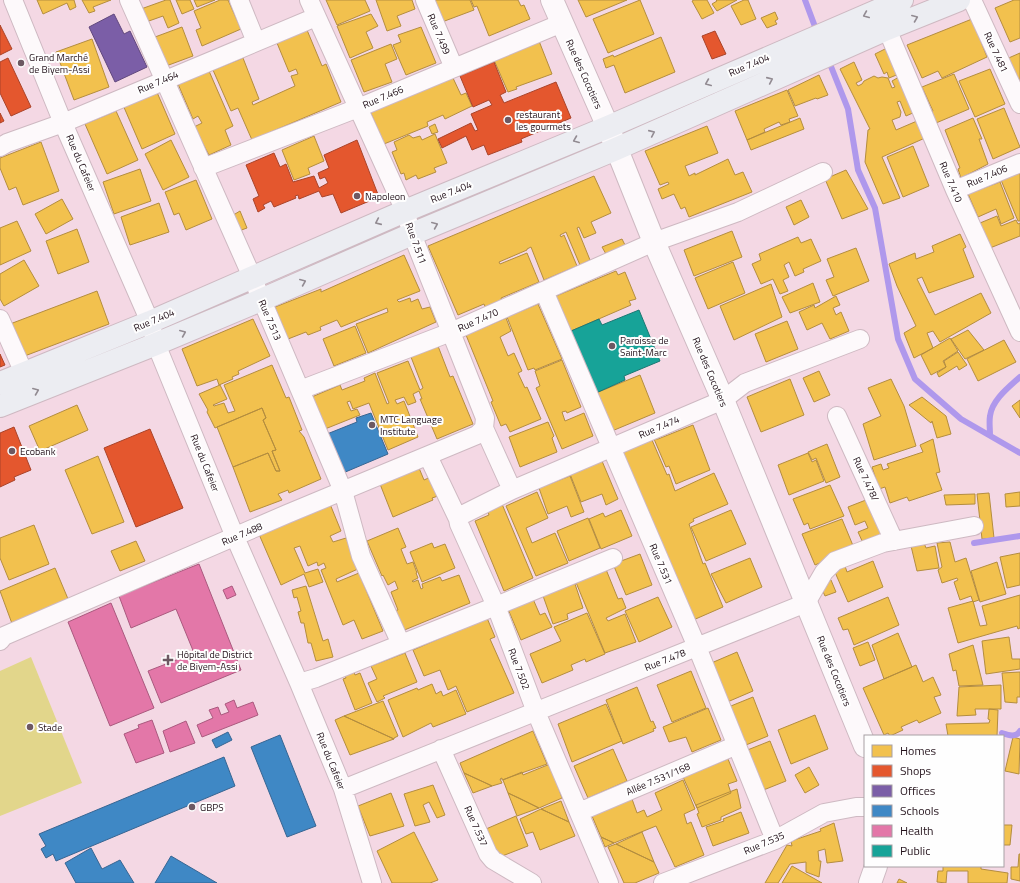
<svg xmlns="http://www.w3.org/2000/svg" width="1020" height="883" font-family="'Titillium Web',sans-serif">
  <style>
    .green { fill: #e2d68b }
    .homes { fill: #f2c14e; stroke: #b48d3f }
    .shops { fill: #e4572e; stroke: #aa4329 }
    .offices { fill: #7b5ea7; stroke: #61487d }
    .schools { fill: #3f88c5; stroke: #376592 }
    .health { fill: #e377a8; stroke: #aa597e }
    .public { fill: #17a398; stroke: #1b7873 }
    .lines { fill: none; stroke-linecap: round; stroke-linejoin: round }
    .stream { stroke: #af98ec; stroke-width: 6 }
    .minor-casing { stroke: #ceb9c2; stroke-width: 20 }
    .tertiary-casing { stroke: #ceb9c2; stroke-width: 24 }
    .secondary-casing { stroke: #ceb9c2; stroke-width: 24 }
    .minor { stroke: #fdf9fb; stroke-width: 18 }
    .tertiary { stroke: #fdf9fb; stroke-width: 22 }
    .secondary { stroke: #ecedf2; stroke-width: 22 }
    .oneway { stroke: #928b92 }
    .poi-dot { fill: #6d5862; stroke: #fefefe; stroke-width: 1.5 }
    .labels { text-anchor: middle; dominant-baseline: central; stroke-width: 4; stroke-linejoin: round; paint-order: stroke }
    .street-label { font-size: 10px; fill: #24131c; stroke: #fefefe }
    .poi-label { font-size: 10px; fill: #24131c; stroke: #fefefe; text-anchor: start }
  </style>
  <rect width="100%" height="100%" fill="#f4d8e4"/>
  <!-- green -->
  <path class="green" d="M31 657 82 783 0 816V671Z"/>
  <!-- homes -->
  <path class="homes" d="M37 0H74L76 7 70 10 67 3 43 14Z
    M82 0H111L93 7 95 11 89 13Z
    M166 0H170L179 23 168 28 163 16 146 22 141 9Z
    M176 0H190L194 9 182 14Z
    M194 0H215L197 7Z
    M220 0H228L241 29 202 46 196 30 201 28 194 11Z
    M326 0H365L370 11 337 25Z
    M376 0H412L415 9 397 16 401 26 387 31Z
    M434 0H470L474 10 442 22Z
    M471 0H518L521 6 524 5 530 19 489 36 477 6 474 7Z
    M578 0H627L586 17Z
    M640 0 654 34 608 53 593 19Z
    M694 0H707L714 13 702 19 692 1Z
    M716 0H737L717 11 712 4 717 1Z
    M744 0H748L756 19 741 25 731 6Z
    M1014 0H1020V38L1010 42 995 8Z
    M775 12 778 19 775 21 777 24 767 28 761 18Z
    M371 14 378 26 366 32 373 48 350 58 337 26Z
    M972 19 987 57 942 78 938 71 922 78 907 45Z
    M182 27 193 56 166 66 155 37Z
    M421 27 436 63 406 75 393 45 401 42 398 35Z
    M307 30 322 66 326 64 341 102 252 140 238 108 231 111 213 70 243 58 259 99 252 102 253 105 295 86 291 76 298 74 296 69 289 72 277 43Z
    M661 37 675 72 625 93 614 65 606 68 603 59 613 55 614 57Z
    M92 39 109 87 74 100 56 52Z
    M539 41 552 74 516 87 517 89 508 92 494 60Z
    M391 44 397 59 385 64 392 82 364 92 351 60Z
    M887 48 899 74 889 78 887 72 884 74 875 54Z
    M1020 53V92L1004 60Z
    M854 62 862 80 856 83 858 86 862 84 864 81 874 76 878 78 882 77 888 78 892 88 895 87 892 81 899 77 915 112 906 116 900 101 897 102 901 112 900 117 892 120 896 130 917 121 925 138 882 157 900 198 883 204 865 162 868 130 870 129 840 69Z
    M990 69 1005 104 975 117 959 81Z
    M209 71 233 126 225 130 231 145 209 155 194 127 202 123 198 116 193 119 178 84Z
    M954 74 969 109 936 123 931 113 933 111 922 87Z
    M819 75 828 95 817 99 816 98 795 106 788 90Z
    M453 78 461 95 466 93 472 106 445 119 443 115 427 122 428 126 384 144 370 111Z
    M156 90 175 134 142 149 123 105Z
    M787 90 798 116 789 119 790 122 781 125 779 122 764 129 765 132 747 140 735 111Z
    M1004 108 1020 147 993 159 977 119Z
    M116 111 138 160 107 174 85 124Z
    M800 118 804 129 751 150 747 140Z
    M973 118 982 139H979L988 164 961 178 958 169 960 168 945 130Z
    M435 124 438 132 432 134 429 127Z
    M707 126 718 153 685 166 689 176 695 173V175L728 159 735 175 743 172 752 192 689 217 685 207 681 209 674 194 662 199 658 189 669 184 668 182 660 185 645 151Z
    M435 134 447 163 434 168 436 172 418 179 416 175 406 180 404 173 401 174 392 152 397 150 394 142 409 135 413 138 420 136 422 140Z
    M314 136 324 161 308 168 310 174 294 180 282 150Z
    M171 140 189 177 163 190 145 154Z
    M41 142 59 191 23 205 16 187 9 190 0 168V158Z
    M913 146 929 186 903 197 887 157Z
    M140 169 151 201 114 214 103 182Z
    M846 170 868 209 842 219 825 179Z
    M1020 173V221H1018L1001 180Z
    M594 176 611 213 591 222 596 233 584 238 579 227 577 228 590 260 580 265 566 232 560 235 561 237 564 235 577 266 544 280 531 247 527 249V250L499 262 500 264 527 253 539 282 501 298 503 303 486 309 484 304 458 315 428 246Z
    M196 180 212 219 186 230 179 213 174 215 165 192Z
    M1000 182 1014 218 1001 224 996 209 978 217 968 194Z
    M62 199 73 219 46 234 35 214Z
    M801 200 809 217 794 225 786 207Z
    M159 203 169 232 130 245 121 217Z
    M240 211 247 228 236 232 230 217Z
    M997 216 1001 226 1016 220 1018 224 1020 223V236L990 248 980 223Z
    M17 221 31 251 0 265V228Z
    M77 229 89 262 58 274 46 241Z
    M732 231 742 257 694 276 684 250Z
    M960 234 966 247 963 249 974 277 929 293 922 277 917 279 935 315 981 293 991 313 940 342 933 331 927 333 933 348 914 358 904 333 916 326 897 286 889 264 915 253 916 259 934 252 932 246Z
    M798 237 801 243 811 239 821 261 803 269 804 272 795 276 789 262 784 265 789 277 783 280 788 291 780 294 773 279 761 284 752 264 761 260 759 254Z
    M622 239 625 245 606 254 602 247Z
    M856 248 869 281 833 296 826 280 834 277 827 259Z
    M404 255 420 291 397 300 399 302 410 298 411 302 418 299 422 309 430 307 436 322 368 353 356 324 388 312 387 308 341 327 337 320 320 327 321 330 308 335 306 332 288 339 281 322 272 311 276 309 275 307 321 289V292Z
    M24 260 39 286 4 306 0 299V274Z
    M733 262 745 293 708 309 695 278Z
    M616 271 618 275 625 272 636 299 629 301 631 305 571 331 556 296Z
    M813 283 820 302 790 313 782 297Z
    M771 284 782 317 734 340 720 306Z
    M97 291 109 324 22 357 10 324Z
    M836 296 840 305 833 308 836 315 841 312 849 331 830 339 822 323 807 330 799 312 814 305 815 308Z
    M538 304 562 359 535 370 534 368 528 370 507 317Z
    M506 318 511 331 500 337 508 356 514 353 522 371 518 373 525 388 527 387 541 419 510 432 506 424 501 426 491 402 493 401 466 335Z
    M253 319 270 356 238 371 239 374 232 377 233 379 219 385 217 379 197 386 182 349Z
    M787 321 798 349 766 362 755 334Z
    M355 326 366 353 334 366 323 339Z
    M968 330 984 350 965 359 951 339Z
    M950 338 958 351 943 361 946 367 931 375 921 355Z
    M1004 340 1016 362 978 381 967 359Z
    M438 346 450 377 453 376 473 424 437 439 420 399H422L419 391 413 394 416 402 408 405 404 397 395 400 397 404 404 401 418 437 388 450 369 403 353 409 350 401 347 402 351 411 357 409 360 415 320 431 307 399 340 385 342 390 365 381 364 378 375 373 387 404 389 403 377 373 408 361 420 390 423 388 411 357Z
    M958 352 967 365 959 370 957 366 939 377 937 373 946 367 944 361Z
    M562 360 581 407 567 413 566 411 562 412 565 421 584 413 593 436 562 449 536 388 540 386 535 371Z
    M272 365 286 398 289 397 302 430 299 431 304 437 321 479 289 493 288 490 278 494 282 500 250 512 233 467 268 453 276 471H280L272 451 276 450 263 420 266 418 262 408 215 428 207 412 208 410 199 394 220 385 227 399 213 405 214 406 224 403 228 413 235 411 224 385Z
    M819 371 830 395 814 402 803 378Z
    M640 375 655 413 612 431 596 393Z
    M790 379 804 415 761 432 747 397Z
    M891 379 904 406 916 446 874 460 863 424 881 416 868 388Z
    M922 397 946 416 951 434 937 438 932 421 931 423 909 405Z
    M1020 400V418L1012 406Z
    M77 405 88 430 40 451 29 426Z
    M262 408 266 418 263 420 276 450 272 451 280 471H276L268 453 233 467 217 427Z
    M548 422 554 436 552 438 557 452 520 467 509 437Z
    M693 425 710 470 676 484 669 466 666 467 654 439H658Z
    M933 439 940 472 936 473 942 490 909 501 907 497 890 503 885 487 879 489 872 467 881 464 883 470 889 468 887 464 923 452 920 445Z
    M652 440 667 475 669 474 675 491 714 473 728 504 693 519 694 521 689 524 703 564 705 563 723 607 691 621 622 452Z
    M827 444 840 477 826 483 816 458 812 460 808 452Z
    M808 453 812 462 816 460 824 481 789 495 778 465Z
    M98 456 124 522 92 534 65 470Z
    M602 461 618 499 606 505 602 494 581 502 570 474Z
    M419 468 424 480 433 476 441 495 432 498 433 500 393 517 380 484Z
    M570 476 584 512 571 517 567 506 548 514 539 488Z
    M830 485 844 516 810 529 808 523 804 525 793 499Z
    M537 492 548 518 526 528 532 543 555 533 568 563 536 576 506 506Z
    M1020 492V506L1006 507 1005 494Z
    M989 493 994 538 982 539 977 494Z
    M975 494V504L946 505 944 495Z
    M871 498 885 533 863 543 858 532 868 528 865 521 855 525 848 507Z
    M330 504 341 531 330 536 333 542 346 538 360 568 336 579 337 582 359 573 383 631 362 639 354 620 343 625 321 570 326 568 324 563 318 566 317 562 308 566 300 546 294 548 305 573 318 569 323 582 309 587 304 574 281 585 258 532Z
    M502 504 533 578 504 591 475 521 489 515 487 510Z
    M621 510 632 536 601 549 589 519 603 513 605 517Z
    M731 510 746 544 706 561 691 527Z
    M588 518 600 548 569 561 557 531Z
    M842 519 854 548 815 565 802 534Z
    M34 525 49 564 9 580 0 558V538Z
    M398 528 406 547 401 549 407 564 413 562 417 573H416L418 578 412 581 413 582 418 580 421 589 423 588 422 584 440 577 442 581 459 575 470 603 402 631 393 611 398 610 391 592 398 589 395 581 388 585 383 575 382 576 367 541Z
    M136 541 145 561 120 571 111 551Z
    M950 542 955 562 966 558 979 600 973 602 971 596 960 600 954 582 958 580 957 578 942 583 938 570 942 567 937 543Z
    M432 543 434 548 445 544 455 568 422 582 410 552Z
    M924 543 926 548 935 546 939 568 917 571 911 546Z
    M1020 553V585L1007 588 1000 557Z
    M640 554 652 585 626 595 613 564Z
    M750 558 762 587 726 603 711 574Z
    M873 561 883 587 848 602 834 570 845 566 847 572Z
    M997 562 1006 594 980 602 971 571Z
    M605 567 618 599 622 598 626 608 606 618 608 621 625 614 636 642 605 653 575 580Z
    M55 568 71 606 14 629 0 591Z
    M831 580 836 592 825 596 820 585Z
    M574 581 583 608 567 614 568 619 553 624 542 593Z
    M306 586 323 641 328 639 333 657 316 661 311 643H308L304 623H301L298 612 301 611 297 597 294 598 292 590Z
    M1020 595V628L1018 629 1017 626 958 643 948 608 973 601 980 626 987 625 982 606Z
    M658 597 672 627 639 642 625 611Z
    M888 597 899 625 854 645 848 629 843 630 838 618Z
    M533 599 540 615 545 613 552 627 521 640 508 609Z
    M587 613 605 654 586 662 585 659 571 665 573 670 542 683 530 654 561 641 554 627Z
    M487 618 495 637 490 639 514 693 467 712 456 686 448 690 440 670 424 676 413 650Z
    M898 633 912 667 884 679 872 645Z
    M1009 637 1012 659H1020V669L986 674 982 641Z
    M868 642 875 660 860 666 853 648Z
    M973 645 983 685 959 686 956 670 953 671 949 654Z
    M737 652 753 691 725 703 709 664Z
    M405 653 417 682 383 696 385 698 377 702 368 683 377 679 371 666Z
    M916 665 923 682 933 677 941 695 934 697 941 713 919 723 917 720 901 727 903 730 890 736 888 733 884 735 863 688Z
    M691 671 706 708 672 722 657 685Z
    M354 672 355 675 360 673 372 703 355 710 343 679 346 678 345 675Z
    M1020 672V697H1017V703L1005 702 1002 673Z
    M432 684 436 694 441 691 443 696 456 690 466 714 433 727 431 723 403 737 388 700 417 688 418 690Z
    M1001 685V709H975L976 715 957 716 959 687Z
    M637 687 651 722 653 721 656 728 653 729 654 731 623 744 606 700Z
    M753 697 768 736 741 747 726 708Z
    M383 701 398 736 394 738V739L344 716Z
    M606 704 622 741 572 762 558 724Z
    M708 708 721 740 692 752 686 737 669 742 663 727Z
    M989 709 998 710 997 736H948L946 724 989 723 990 720 988 719Z
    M815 715 828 749 791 764 778 730Z
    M344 716 394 739 350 755 335 720Z
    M533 731 547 764 502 780V778L500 779 502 783 492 786 464 773 460 763Z
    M1013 737 1020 739 1019 774 1005 771Z
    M770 741 786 781 756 793 740 753Z
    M613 749 627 781 588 798 574 766Z
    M728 759 737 781 728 784 731 793 697 808 683 777Z
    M550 764 562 798 539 808 508 793 503 780 522 772 523 775Z
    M809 767 819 785 805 793 795 775Z
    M464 773 488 784 492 786 473 793Z
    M683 780 695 809 684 814 687 824 691 822 704 855 675 867 656 826 614 843 601 837 592 816 632 799 637 813 644 810 647 817 662 810 655 793Z
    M433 785 445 815 437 818 429 802 423 805 430 822 415 826 404 794Z
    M737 789 741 808 721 817V820L702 827 697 814 699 813 696 805Z
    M391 793 404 826 370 836 358 806Z
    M508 793 519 798 539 808 517 816Z
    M561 801 569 822 541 809Z
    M541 809 569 822 575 836 540 850 533 832 526 834 520 819Z
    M741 812 749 833 713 846 706 827 724 821 723 819Z
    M516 816 528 846 497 858 486 829Z
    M834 823 843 861 827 863 825 849 818 851 819 861H821L819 877 806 872V862L790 864 778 883H765L787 845 792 846 791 841 821 831 820 829Z
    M1003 825H1012L1010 845H1003Z
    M414 832 438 880 430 883H392L377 851Z
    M642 832 654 862 616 844Z
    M601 837 614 843 605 847Z
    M616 844 654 862 659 873 635 883H624L608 847Z
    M1019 854H1020V881L1011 879V867H1018Z
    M792 866 822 883H782Z
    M943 866H981V869L1008 873 1007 883H968V871H947L946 883 937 882 938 871H943Z
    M899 879 907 883H897Z"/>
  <!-- shops -->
  <path class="shops" d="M0 25 12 49 0 55Z
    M715 31 726 54 712 59 702 36Z
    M8 58 31 107 11 116 0 93V62Z
    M494 62 506 92 500 95 504 103 556 82 571 118 521 139 522 142 488 155 484 145 472 150 466 136 442 148 438 139 471 123 475 131 478 130 471 114 492 105 489 100 473 107 460 76Z
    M0 113 4 121 0 123Z
    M357 140 379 197 341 213 333 194 322 197 319 191 299 199 298 195 295 196 296 198 274 207 271 201 263 205 265 208 258 212 253 199 259 196 246 165 274 153 280 167 286 164 293 182 314 176 319 188 328 183 325 177 320 179 318 173 329 168 324 155Z
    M0 354 5 365 0 367Z
    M14 427 31 470 14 477 15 480 0 487V433Z
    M150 429 183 508 136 527 104 448Z"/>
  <!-- offices -->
  <path class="offices" d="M114 14 124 34 130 31 147 67 115 82 89 27Z"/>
  <!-- schools -->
  <path class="schools" d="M371 413 388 454 343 473 327 434 357 422 356 418Z
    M228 732 232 740 216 748 212 740Z
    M280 735 316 826 287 837 251 747Z
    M224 757 235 786 56 861 53 854 46 858 41 849 46 846 39 834Z
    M91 848 102 869 120 860 134 883H76L65 863Z
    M171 856 217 883H155Z"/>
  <!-- health -->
  <path class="health" d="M199 564 241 670 161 703 148 671 194 653 176 609 131 628 119 596Z
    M232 586 236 595 227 599 223 590Z
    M111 603 154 708 110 726 68 622Z
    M234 700 237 708 253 702 258 715 202 737 197 725 213 718 209 710 218 707 221 715 229 712 225 704Z
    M152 720 164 753 136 763 124 734 139 728 138 725Z
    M186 721 195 743 170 752 163 731Z"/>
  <!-- public -->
  <path class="public" d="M639 310 660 361 624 376 625 380 596 393 569 328 571 331 599 319 602 325Z"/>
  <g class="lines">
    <!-- stream -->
    <path class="stream" d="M805 0 817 32
      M828 59 848 109 858 170 875 208 898 339 915 379 961 419 1020 453
      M990 435C990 429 989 422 990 416 992 400 1009 387 1020 377
      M974 543 1020 536
      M1002 733C1008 735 1016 738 1020 731"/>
    <defs>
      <path id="minor" d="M13 0 63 123 150 322 156 344 235 537 299 683 343 789 372 883
        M129 0 252 277 343 491 361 556 401 644
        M239 0 256 42
        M309 0 405 211 412 234 485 418 484 428 512 490
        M425 0 454 68
        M972 0 1020 104
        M887 29 955 190 1020 332
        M0 147 7 143 63 123 316 17
        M203 168 358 108 562 23
        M955 190 1020 163
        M544 291 697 647 775 840
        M0 319 24 373
        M300 390 451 332 654 242 738 212 823 172
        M837 416 894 541
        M428 456 458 519 459 524 496 606 536 712 609 883
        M458 519 462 515 512 490 723 400 745 383 860 339
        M0 641 4 636 287 514 477 435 484 428
        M299 683 316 678 496 606 613 558
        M441 749 488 854 493 860 532 883
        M343 789 806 603 824 572 835 561 883 543 974 526
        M579 812 737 745
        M663 883 775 840 824 813 856 807H865"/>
      <path id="tertiary" d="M552 0 608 127 654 242 723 400 865 746
        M870 883 876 866"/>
      <path id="secondary" d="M0 383 150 322 405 211 608 127 902 0
        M0 406 156 344 261 300 412 234 616 149 887 29 959 0"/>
    </defs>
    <!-- minor casing -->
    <use href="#minor" class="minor-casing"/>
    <!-- tertiary casing -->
    <use href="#tertiary" class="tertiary-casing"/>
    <!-- secondary casing -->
    <use href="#secondary" class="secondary-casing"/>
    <!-- minor -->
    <use href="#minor" class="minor"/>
    <!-- tertiary -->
    <use href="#tertiary" class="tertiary"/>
    <!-- secondary -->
    <use href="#secondary" class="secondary"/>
  </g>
  <!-- one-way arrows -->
  <defs><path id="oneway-chevron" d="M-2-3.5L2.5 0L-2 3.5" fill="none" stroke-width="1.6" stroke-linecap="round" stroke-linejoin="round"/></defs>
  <g class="oneway">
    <use href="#oneway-chevron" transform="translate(866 15) rotate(157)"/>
    <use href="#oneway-chevron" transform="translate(915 18) rotate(-22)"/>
    <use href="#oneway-chevron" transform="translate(770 80) rotate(-24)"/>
    <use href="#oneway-chevron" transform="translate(708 83) rotate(157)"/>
    <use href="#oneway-chevron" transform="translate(652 133) rotate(-24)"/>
    <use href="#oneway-chevron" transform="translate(576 140) rotate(158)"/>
    <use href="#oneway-chevron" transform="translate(378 222) rotate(156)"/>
    <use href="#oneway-chevron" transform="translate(435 225) rotate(-23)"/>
    <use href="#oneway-chevron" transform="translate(303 282) rotate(-23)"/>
    <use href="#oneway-chevron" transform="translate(183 333) rotate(-23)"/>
    <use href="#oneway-chevron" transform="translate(36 391) rotate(-22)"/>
  </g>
  <!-- markers -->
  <g class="poi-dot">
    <circle cx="21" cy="63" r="4"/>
    <circle cx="508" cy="120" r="4"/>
    <circle cx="357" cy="196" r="4"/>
    <circle cx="612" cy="346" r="4"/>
    <circle cx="372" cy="425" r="4"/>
    <circle cx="12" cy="451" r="4"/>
    <path d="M166 654h4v4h4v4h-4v4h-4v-4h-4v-4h4z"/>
    <circle cx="30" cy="727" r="4"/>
    <circle cx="192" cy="807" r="4"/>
  </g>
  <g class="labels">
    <!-- street labels -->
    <g class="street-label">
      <text transform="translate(439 34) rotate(67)">Rue 7.499</text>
      <text transform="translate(996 52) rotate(65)">Rue 7.481</text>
      <text transform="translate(749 65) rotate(-23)">Rue 7.404</text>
      <text transform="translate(584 74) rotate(66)">Rue des Cocotiers</text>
      <text transform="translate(158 82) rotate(-23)">Rue 7.464</text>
      <text transform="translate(383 97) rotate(-23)">Rue 7.466</text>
      <text transform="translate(81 163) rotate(67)">Rue du Cafeier</text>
      <text transform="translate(987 176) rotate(-23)">Rue 7.406</text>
      <text transform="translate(951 182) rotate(67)">Rue 7.410</text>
      <text transform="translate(451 192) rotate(-22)">Rue 7.404</text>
      <text transform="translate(416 243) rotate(70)">Rue 7.511</text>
      <text transform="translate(154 320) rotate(-23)">Rue 7.404</text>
      <text transform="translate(270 320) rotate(67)">Rue 7.513</text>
      <text transform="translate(478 320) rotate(-24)">Rue 7.470</text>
      <text transform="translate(710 372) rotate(67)">Rue des Cocotiers</text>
      <text transform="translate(659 427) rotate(-23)">Rue 7.474</text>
      <text transform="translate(205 463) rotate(68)">Rue du Cafeier</text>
      <text transform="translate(866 479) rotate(65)">Rue 7.478/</text>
      <text transform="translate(242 534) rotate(-23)">Rue 7.488</text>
      <text transform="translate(661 564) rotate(67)">Rue 7.531</text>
      <text transform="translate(665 660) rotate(-22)">Rue 7.478</text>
      <text transform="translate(519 669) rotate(69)">Rue 7.502</text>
      <text transform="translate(834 671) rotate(68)">Rue des Cocotiers</text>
      <text transform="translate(331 761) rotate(68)">Rue du Cafeier</text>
      <text transform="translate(658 779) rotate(-23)">Allée 7.531/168</text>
      <text transform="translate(476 826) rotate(66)">Rue 7.537</text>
      <text transform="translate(764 843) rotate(-23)">Rue 7.535</text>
    </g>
    <!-- poi labels -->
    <g class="poi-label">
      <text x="29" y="57">Grand Marché<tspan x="29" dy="12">de Biyem-Assi</tspan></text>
      <text x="516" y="114">restaurant<tspan x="516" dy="12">les gourmets</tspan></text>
      <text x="365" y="196">Napoleon</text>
      <text x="620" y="340">Paroisse de<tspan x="620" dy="12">Saint-Marc</tspan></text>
      <text x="380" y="419">MTC Language<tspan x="380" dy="12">Institute</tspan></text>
      <text x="20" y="451">Ecobank</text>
      <text x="177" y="654">Hôpital de District<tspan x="177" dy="12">de Biyem-Assi</tspan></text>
      <text x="38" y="727">Stade</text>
      <text x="200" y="807">GBPS</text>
    </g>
  </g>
  <!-- legend -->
  <rect x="864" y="735" width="140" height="132" fill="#fefefe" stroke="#a7a0a4"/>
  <rect x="872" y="745" width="20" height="12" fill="#f2c14e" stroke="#a7a0a4"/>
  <text x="900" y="755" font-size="12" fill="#24131c">Homes</text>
  <rect x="872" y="765" width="20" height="12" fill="#e4572e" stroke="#a7a0a4"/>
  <text x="900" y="775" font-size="12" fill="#24131c">Shops</text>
  <rect x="872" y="785" width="20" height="12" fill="#7b5ea7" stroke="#a7a0a4"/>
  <text x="900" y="795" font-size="12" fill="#24131c">Offices</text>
  <rect x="872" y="805" width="20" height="12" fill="#3f88c5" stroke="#a7a0a4"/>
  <text x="900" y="815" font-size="12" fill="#24131c">Schools</text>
  <rect x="872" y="825" width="20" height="12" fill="#e377a8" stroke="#a7a0a4"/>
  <text x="900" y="835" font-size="12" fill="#24131c">Health</text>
  <rect x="872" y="845" width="20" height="12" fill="#17a398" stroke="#a7a0a4"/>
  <text x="900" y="855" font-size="12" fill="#24131c">Public</text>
</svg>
